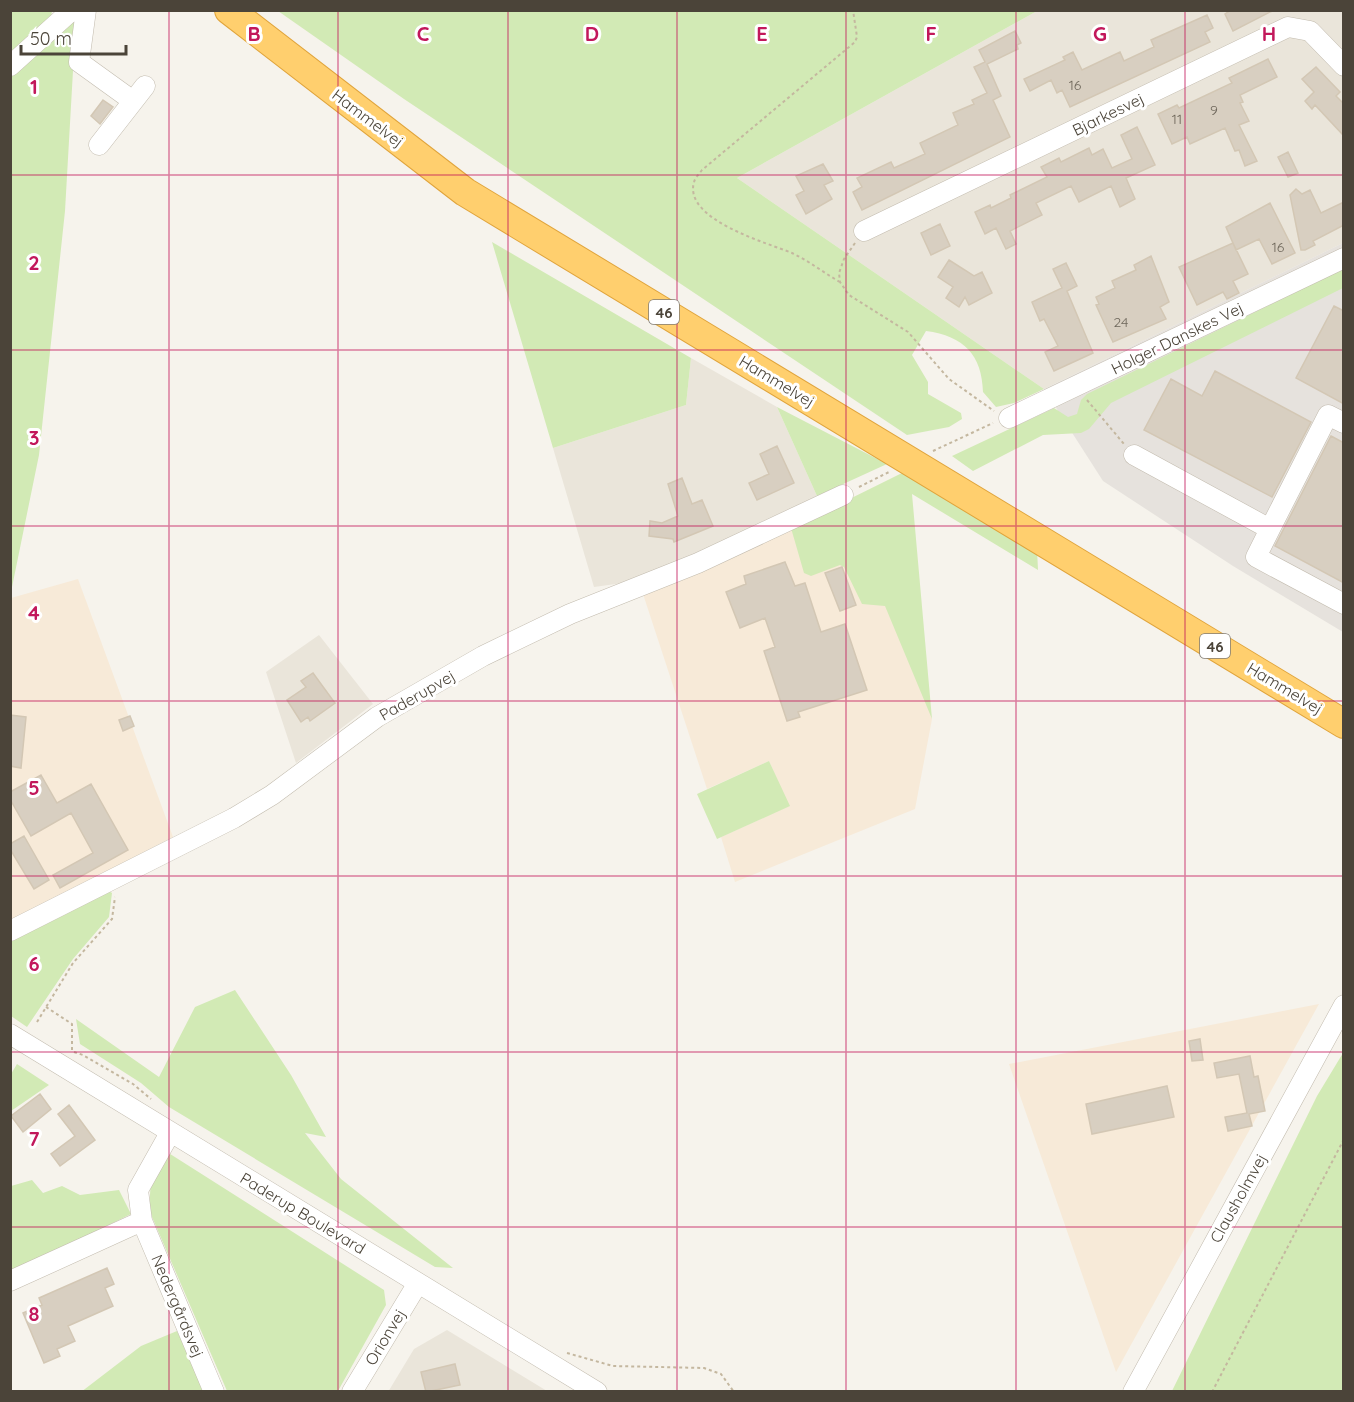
<svg xmlns="http://www.w3.org/2000/svg" width="1354" height="1402" font-family="Quicksand,sans-serif">
  <style>
    .residential { fill: #eae5da }
    .commercial { fill: #f7ead8 }
    .industrial { fill: #e6e2dd }
    .green { fill: #d2eab5 }
    .building { fill: #d8cfc1; stroke: #d3c7b4; stroke-width: 1.5 }
    .lines { fill: none; stroke-linecap: round; stroke-linejoin: round }
    .minor-casing { stroke: #c2bbae; stroke-width: 21 }
    .highway-casing { stroke: #e0a43c; stroke-width: 30 }
    .path { stroke: #c4b79f; stroke-width: 2; stroke-dasharray: 3 3; stroke-linecap: butt }
    .minor { stroke: #fff; stroke-width: 20 }
    .highway { stroke: #ffcf6e; stroke-width: 28 }
    .grid { fill: none; stroke: #c2185b; stroke-width: 1.5; stroke-opacity: 0.55 }
    .labels { text-anchor: middle; dominant-baseline: central; stroke-width: 6; stroke-linejoin: round; paint-order: stroke }
    .number-label { font-size: 14px; fill: #6e675b }
    .shield { fill: #fff; stroke: #817c74; stroke-width: 1.5 }
    .shield-label { font-size: 15px; font-weight: bold; fill: #4b4439 }
    .street-label { font-size: 16px; fill: #4b4439; stroke: #fff }
    .grid-label { font-size: 20px; text-anchor: middle; font-weight: bold; fill: #c2185b; stroke: #fff; stroke-width: 6; stroke-linejoin: round; paint-order: stroke }
  </style>
  <rect width="100%" height="100%" fill="#f6f3ec"/>
  <!-- residential -->
  <path class="residential" d="M1037 11H1343V243L1044 389 737 178Z
    M691 358 777 407 817 496 637 581 594 587 553 448 686 405Z
    M319 635 373 704 296 763 266 672Z
    M447 1330 547 1391 388 1392 414 1349Z"/>
  <!-- commercial -->
  <path class="commercial" d="M826 512 895 598 932 719 915 809 735 882 721 837 789 806 769 761 707 789 643 594Z
    M78 579 173 837 11 921V598Z
    M1319 1004 1116 1372 1009 1064Z"/>
  <!-- industrial -->
  <path class="industrial" d="M1343 243V632L1233 566 1103 481 1044 389Z"/>
  <!-- green -->
  <path class="green" d="M11 11H52L50 24 11 58Z
    M278 11H1037L737 178 1044 389 1014 403 996 407 983 392C982 355 964 336 926 331L912 355 928 382V394L961 413 962 419 949 427 907 435 404 99Z
    M76 18 65 211 39 455 11 592V73Z
    M492 242 691 358 686 405 553 448Z
    M1343 269V288L1111 403 1089 429 1081 433 1043 435 973 471 952 456 1050 410 1054 408 1068 417 1077 414 1081 400 1087 394Z
    M777 407 887 464 817 496Z
    M902 473 1037 549 1038 570 912 494 932 719 885 606 862 604 844 567 840 565 811 576 804 573 791 528Z
    M769 761 790 806 717 839 697 794Z
    M109 891 112 893 109 917 73 959 27 1027 11 1016V939Z
    M235 990 291 1075 326 1137 305 1133 341 1179 453 1268 435 1267 169 1107 141 1083 80 1044 76 1019 159 1077 195 1007Z
    M1343 1053V1391H1172L1317 1096Z
    M17 1064 49 1085 11 1111V1074Z
    M167 1152 384 1290 386 1305 338 1391H227L149 1210 151 1179Z
    M32 1180 43 1193 62 1186 80 1195 119 1190 131 1214 11 1273V1186Z
    M177 1331 206 1391 81 1392 141 1346Z"/>
  <!-- building -->
  <path class="building" d="M1231 10H1274L1233 31 1225 14Z
    M1207 15 1213 28 1205 32 1210 42 1070 107 1062 90 1057 93 1051 80 1030 91 1024 79 1065 60 1063 57 1073 52 1082 70 1120 52 1124 61 1154 47 1151 40Z
    M1015 31 1021 43 1017 45 1018 49 987 64 1001 96 993 100 1010 137 862 210 853 192 862 187 857 178 891 162 894 168 925 154 920 143 958 125 953 113 974 104 972 100 987 93 974 67 985 62 979 50Z
    M1268 59 1277 77 1240 95 1243 102 1240 103 1249 121 1239 125 1257 161 1245 166 1239 150 1235 151 1225 128 1190 144 1187 137 1172 144 1158 114 1177 105 1179 108 1232 83 1229 78Z
    M1316 67 1340 92 1336 96 1344 104V136L1315 105 1312 109 1305 101 1314 92 1302 79Z
    M103 100 113 107 100 124 91 116Z
    M1137 127 1155 165 1126 178 1135 199 1120 207 1111 186 1079 202 1071 186 1036 203 1042 215 1010 231 1016 244 1006 249 996 228 985 234 975 212 990 205 991 208 1011 198 1010 195 1047 177 1041 167 1059 158 1061 162 1089 148 1092 155 1103 149 1112 168 1132 159 1121 135Z
    M1288 152 1298 173 1288 177 1278 157Z
    M823 164 833 181 824 185 832 199 806 214 796 195 804 191 796 176Z
    M1296 189 1302 194 1310 190 1321 213 1344 202V225L1313 241 1315 245 1305 250H1301L1290 195Z
    M1270 203 1295 253 1272 264 1259 239 1236 250 1226 227Z
    M940 224 950 246 931 255 921 233Z
    M1233 243 1248 274 1233 281 1239 293 1227 299 1223 292 1197 305 1179 267Z
    M1151 256 1169 302 1160 307 1166 319 1113 342 1096 305 1099 304 1096 297 1115 288 1112 281 1136 270 1134 265Z
    M949 260 974 276 982 272 992 293 969 305 965 297 959 307 946 298 953 287 938 277Z
    M1066 263 1077 286 1067 291 1093 353 1054 371 1045 352 1058 346 1044 319 1040 321 1032 302 1062 288 1053 269Z
    M1334 306 1344 311V404L1296 378Z
    M1215 371 1311 422 1272 497 1144 430 1171 379 1202 396Z
    M1331 436 1344 443V583L1275 546Z
    M777 446 794 483 757 500 749 483 769 474 760 454Z
    M682 478 692 504 702 500 713 526 674 542 673 539 649 536 650 521 662 523 678 516 668 484Z
    M785 562 795 586 805 583 821 632 845 624 867 690 798 712 800 717 787 721 764 651 775 647 765 618 740 628 726 592 746 584 744 576Z
    M842 567 856 605 840 611 825 573Z
    M313 673 335 703 310 721 308 717 301 722 287 700 306 687 301 681Z
    M10 715 26 717 21 768 10 766Z
    M130 716 134 726 123 731 119 720Z
    M41 775 57 803 91 784 128 850 60 888 53 875 93 853 71 813 31 836 10 799V792Z
    M24 836 49 880 34 889 10 849V844Z
    M1200 1039 1203 1060 1192 1061 1189 1041Z
    M1250 1056 1254 1077 1258 1076 1265 1111 1249 1114 1252 1126 1228 1131 1225 1117 1247 1113 1239 1074 1217 1078 1214 1063Z
    M1167 1086 1174 1117 1092 1134 1086 1104Z
    M40 1094 51 1109 23 1132 11 1116Z
    M69 1105 95 1140 60 1166 51 1154 75 1136 58 1114Z
    M107 1268 114 1284 105 1288 113 1306 68 1326 75 1341 57 1349 60 1356 44 1363 23 1313 42 1305 39 1298Z
    M455 1364 460 1385 426 1392 421 1372Z"/>
  <g class="lines">
    <defs>
      <path id="minor" d="M86 10 79 62 133 101
        M10 66 72 10
        M99 145 145 86
        M864 231 1288 27 1310 31 1344 66
        M1009 418 1344 258
        M1134 455 1270 529 1328 415 1344 423
        M1270 529 1256 557 1344 604
        M10 931 234 818 272 795 377 717 483 656 570 614 698 563 843 495
        M10 1034 597 1392
        M170 1133 138 1190 142 1221 214 1392
        M10 1281 142 1221
        M352 1392 418 1283
        M1133 1392 1344 1005"/>
      <path id="highway" d="M229 10 465 192 1344 724"/>
    </defs>
    <!-- minor casing -->
    <use href="#minor" class="minor-casing"/>
    <!-- highway casing -->
    <use href="#highway" class="highway-casing"/>
    <!-- path -->
    <path class="path" d="M855 243 844 259 839 273 840 282 849 295 908 332 949 379 994 411
      M840 282C824 273 809 261 792 253 768 243 683 220 694 182 695 178 699 174 702 170L855 42 857 37 853 10
      M1087 400 1124 444
      M933 451 993 423
      M859 487 889 472
      M46 1007 72 1024V1052
      M37 1022 73 963 112 919 115 897
      M74 1052 83 1055 133 1084 151 1099
      M567 1353 613 1366 704 1368 721 1374 734 1392
      M1212 1392 1344 1139"/>
    <!-- minor -->
    <use href="#minor" class="minor"/>
    <!-- highway -->
    <use href="#highway" class="highway"/>
  </g>
  <!-- grid -->
  <path class="grid" d="M169 10V1392M338 10V1392M508 10V1392M677 10V1392M846 10V1392M1016 10V1392M1185 10V1392M10 175H1344M10 350H1344M10 526H1344M10 701H1344M10 876H1344M10 1052H1344M10 1227H1344"/>
  <g class="labels">
    <!-- number labels -->
    <g class="number-label">
      <text x="1075" y="85">16</text>
      <text x="1214" y="110">9</text>
      <text x="1177" y="119">11</text>
      <text x="1278" y="247">16</text>
      <text x="1121" y="322">24</text>
    </g>
    <!-- shield labels -->
    <g class="shield">
      <rect x="649" y="300" width="30" height="24" rx="4.5"/>
      <rect x="1200" y="634" width="30" height="24" rx="4.5"/>
    </g>
    <g class="shield-label">
      <text x="664" y="312">46</text>
      <text x="1215" y="646">46</text>
    </g>
    <!-- street labels -->
    <g class="street-label">
      <text transform="translate(1108 114) rotate(-26)">Bjarkesvej</text>
      <text transform="translate(368 118) rotate(37)">Hammelvej</text>
      <text transform="translate(1177 338) rotate(-26)">Holger Danskes Vej</text>
      <text transform="translate(777 381) rotate(31)">Hammelvej</text>
      <text transform="translate(1285 688) rotate(31)">Hammelvej</text>
      <text transform="translate(417 695) rotate(-30)">Paderupvej</text>
      <text transform="translate(1238 1198) rotate(-61)">Clausholmvej</text>
      <text transform="translate(303 1213) rotate(31)">Paderup Boulevard</text>
      <text transform="translate(178 1306) rotate(67)">Nedergårdsvej</text>
      <text transform="translate(385 1337) rotate(-59)">Orionvej</text>
    </g>
  </g>
  <g class="grid-label">
    <text x="254" y="41">B</text>
    <text x="423" y="41">C</text>
    <text x="592" y="41">D</text>
    <text x="762" y="41">E</text>
    <text x="931" y="41">F</text>
    <text x="1100" y="41">G</text>
    <text x="1269" y="41">H</text>
    <text x="34" y="94">1</text>
    <text x="34" y="270">2</text>
    <text x="34" y="445">3</text>
    <text x="34" y="620">4</text>
    <text x="34" y="795">5</text>
    <text x="34" y="971">6</text>
    <text x="34" y="1146">7</text>
    <text x="34" y="1321">8</text>
  </g>
  <!-- border -->
  <rect width="1354" height="1402" fill="none" stroke="#4b4439" stroke-width="24"/>
  <!-- scale -->
  <path d="M21 45v9h105v-9" fill="none" stroke="#4b4439" stroke-width="3"/>
  <text x="30" y="45" font-size="18" fill="#4b4439" stroke="#ffffff" stroke-width="4.5" paint-order="stroke">50 m</text>
</svg>
